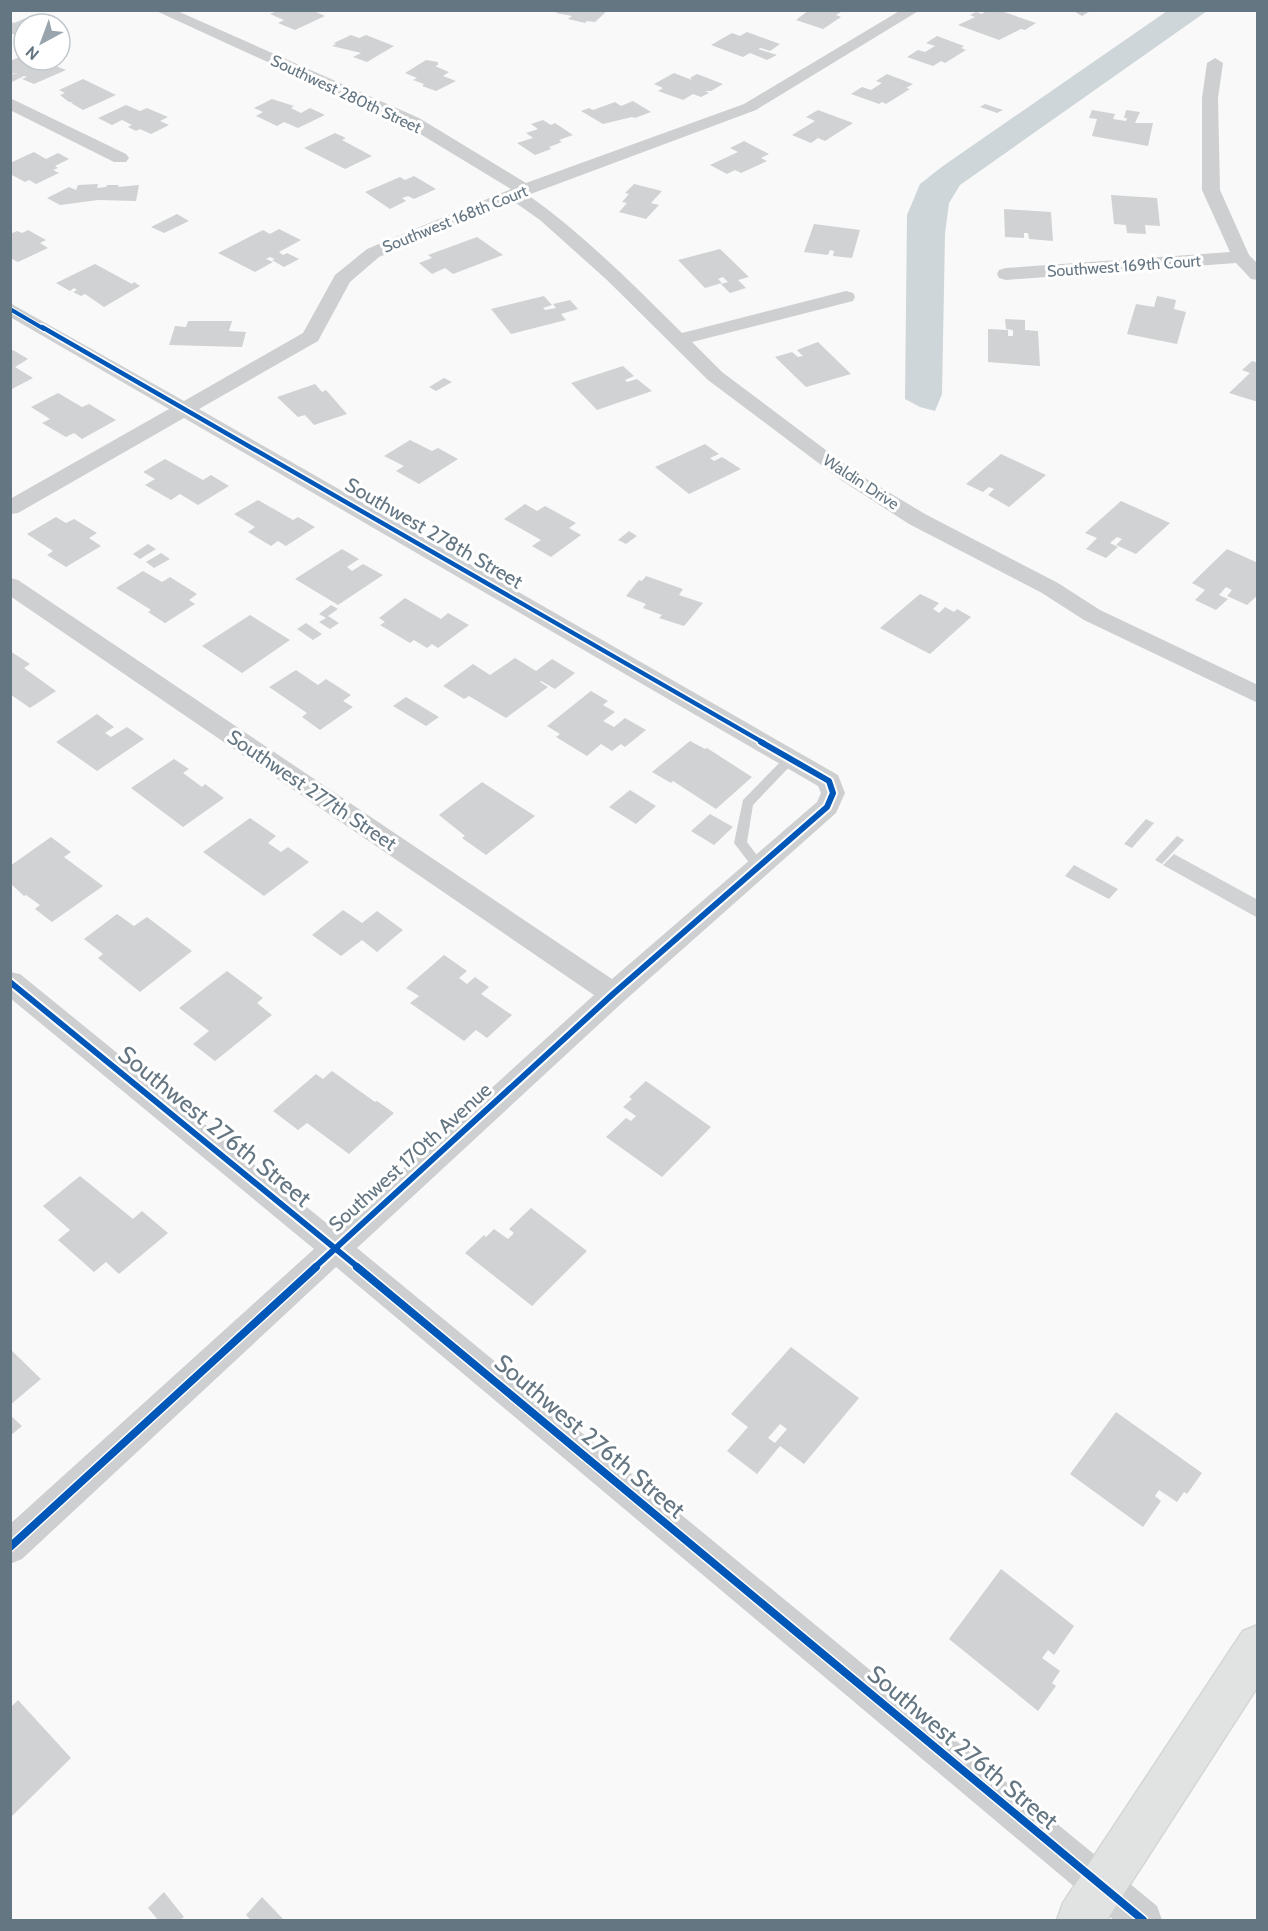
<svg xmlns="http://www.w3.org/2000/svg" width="1268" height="1931" font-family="Cabin,sans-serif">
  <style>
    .water { fill: #ced6d9 }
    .building { fill: #d0d2d3; fill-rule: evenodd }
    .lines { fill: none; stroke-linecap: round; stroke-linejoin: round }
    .secondary-casing { stroke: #d5d6d7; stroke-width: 3 }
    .lane { fill: #cecfd0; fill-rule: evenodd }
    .street { fill: #cecfd0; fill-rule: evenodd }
    .secondary { fill: #e1e2e2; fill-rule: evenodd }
    .cycleway-far3-casing { stroke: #fff; stroke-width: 6 }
    .cycleway-far2-casing { stroke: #fff; stroke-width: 8 }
    .cycleway-far1-casing { stroke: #fff; stroke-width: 10 }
    .cycleway-casing { stroke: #fff; stroke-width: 11 }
    .cycleway-far3 { stroke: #0057b8; stroke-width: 4 }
    .cycleway-far2 { stroke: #0057b8; stroke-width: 4.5 }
    .cycleway-far1 { stroke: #0057b8; stroke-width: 6 }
    .cycleway { stroke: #0057b8; stroke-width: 8 }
    .labels { text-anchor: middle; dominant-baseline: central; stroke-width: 6; stroke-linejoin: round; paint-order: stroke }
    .far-street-label { font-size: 16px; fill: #657683; stroke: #fff }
    .street-label { font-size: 20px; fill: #657683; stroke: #fff }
    .near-street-label { font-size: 24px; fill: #657683; stroke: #fff }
  </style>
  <rect width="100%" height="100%" fill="#f9f9f9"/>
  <!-- water -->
  <path class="water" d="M1167 11H1207L960 185 949 203 945 234 942 394 935 411 920 407 905 399 907 215 920 184 943 166Z"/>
  <!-- building -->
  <path class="building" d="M279 10H312L325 16 295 30 278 23 284 20 270 14Z
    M559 10H608L595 22 587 21 585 23 568 19 572 16 556 13Z
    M809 10H844L836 15 841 17 823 29 796 20Z
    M987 10H998L1036 23 1025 30 1021 29 999 40 958 25 975 17 970 15 976 12 982 14Z
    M26 18 39 24H24V33L17 36 10 33V21L14 23Z
    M747 32 780 44 770 51 761 48 758 49 777 55 767 60 750 53 743 57 711 45 732 33 740 36Z
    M351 35 359 38 366 35 394 46 367 62 353 57 361 53 332 46 336 44 334 43Z
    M937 36 964 46 961 48 966 50 945 63 941 61 933 66 907 57 918 50 925 52 935 46 926 43Z
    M24 55V60H41L66 70 34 84 22 79 27 77 24 76 10 83V75L18 73 10 74V61Z
    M426 60 438 62V65L435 66 449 72 443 76 456 81 436 91 422 86 424 84 413 80 417 78 405 73Z
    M674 73 692 80 690 78 697 74 723 84 711 91H705L709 93 701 97 693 94 683 100 658 91 663 88 654 84Z
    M887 74 913 84 906 88 910 89 886 104 882 102 879 104 851 94 862 87 871 90 882 83 876 81Z
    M83 79 116 95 83 110 71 103 74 102H69L60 95 65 93 59 90Z
    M272 99 294 106 291 108 301 113 310 108 325 115 298 128 284 122 277 126 256 116 263 112 254 108Z
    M633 101 651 112 635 118 632 117 603 124 581 111 589 108 593 110 615 102 621 106Z
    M985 104 1003 110 997 113 980 107Z
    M126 105 140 111 147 108 168 117 160 121 169 125 151 134 140 129 136 131 128 127 132 125 122 120 112 125 98 118Z
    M818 110 853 123 825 141 818 138 811 143 792 135 815 121 806 117Z
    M1092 110 1115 114 1113 119 1126 121 1127 118H1124L1126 110 1140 112 1135 123H1153L1148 146 1092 136 1097 119 1089 118Z
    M543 120 551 125 555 123 573 135 559 140 562 142 549 147 551 149 535 155 517 143 533 138 526 133 538 129 531 124Z
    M335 133 346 138 342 140 372 156 345 169 304 148Z
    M744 141 769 154 761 158 767 161 741 173 735 170 727 174 710 165 738 152 730 148Z
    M34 152 46 159 58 153 69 159 55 166 58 168 53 170 59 173 36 184 29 180 25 182 10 174V163Z
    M414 176 436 189 414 199 408 196 402 198 406 201 390 209 365 192 400 177 405 180Z
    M98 184 97 188 106 187 107 185H119L118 187 139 185 136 201 98 200 60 205 47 198 69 187 76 190 78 185Z
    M634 184 662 191 651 203 659 205 646 219 619 212 627 203 622 202 629 194 625 193Z
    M1111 195 1157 198 1160 226 1145 225 1146 234 1127 233 1126 225 1114 224Z
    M1004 209 1051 212 1053 241 1029 239 1028 233H1024V238L1005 237Z
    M177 214 189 221 164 233 151 227Z
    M814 224 860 230 852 258 833 256 834 251 830 250 828 255 804 252Z
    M279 229 301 240 279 252 283 255 287 253 299 259 284 267 272 260 275 259 270 257 266 259 273 262 255 272 218 253 263 230 270 234Z
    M28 230 46 240 40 243 48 248 18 262 10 258V234L17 231 22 233Z
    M477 237 503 255 453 274 445 268 432 274 419 263 432 258 428 255Z
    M720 249 749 277 738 280 746 288 730 293 721 284 728 282 723 277 718 279 722 283 705 288 678 260Z
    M95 264 132 284 134 282 140 286 104 307 85 294 81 296 73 292 77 290 74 288 70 291 56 283Z
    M544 296 552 305 543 308 545 310 556 308 553 304 570 300 578 309 561 314 566 320 511 334 491 309Z
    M1157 296 1176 300 1174 309 1186 312 1177 344 1127 334 1136 304 1154 307Z
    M1005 319 1025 320V330L1038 331 1040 366 988 362V329L1008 330V336H1013V330L1006 329Z
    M188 321H232L229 331 246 332 242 347 169 345 175 326 186 327Z
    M818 342 851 374 806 387 775 357 792 352 798 357 803 356 797 350Z
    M13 350 28 359 15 367 33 378 10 390V352Z
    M1252 361 1258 363V402L1229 393 1250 373 1242 370Z
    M623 366 634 376 625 380 627 382 637 379 652 391 597 410 571 383Z
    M444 378 452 382 436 391 429 387Z
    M315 384 322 392 326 390 347 414 314 425 305 415 298 417 277 397Z
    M58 393 82 407 89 404 116 420 82 439 74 433 66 437 42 423 50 419 31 407Z
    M410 440 432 451 438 448 458 459 419 484 396 471 404 466 384 456Z
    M705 444 719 454 710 458 714 461 722 457 741 469 689 494 655 467Z
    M1001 454 1046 475 1009 507 988 495 994 489 989 487 983 492 966 484Z
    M165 459 203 480 211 475 229 486 198 505 180 494 171 500 145 485 155 479 143 472Z
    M258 500 293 520 298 517 315 527 286 546 278 541 271 546 248 532 255 527 234 514Z
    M1121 501 1170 523 1136 554 1116 545 1122 539 1117 537 1110 543 1118 547 1106 558 1086 549 1097 538 1085 533Z
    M525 504 537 511 545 506 576 523 569 528 581 535 551 557 532 546 541 540 504 519Z
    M56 517 66 523 74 519 97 533 89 538 101 546 66 567 47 555 53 551 27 534Z
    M629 531 637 536 626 544 618 540Z
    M148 544 156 549 140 559 133 554Z
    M342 549 359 559 347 567 352 571 363 564 383 575 338 605 295 579Z
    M1227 549 1258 563V595L1247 605 1227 596 1232 590 1226 587 1219 595 1228 599 1216 610 1195 600 1205 590 1192 583Z
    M161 553 170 559 154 568 146 562Z
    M143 571 162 582 170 577 197 594 189 600 195 604 165 623 148 612 151 610 116 588Z
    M646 576 683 589 679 595 703 603 684 626 659 618 662 615 643 608 646 604 626 596 639 580 642 581Z
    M920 594 939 603 933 609 939 613 945 607 954 612 957 609 971 617 930 654 880 628Z
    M405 598 441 619 448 613 469 625 438 648 432 644 427 648 414 640 410 643 380 625 385 622 379 618Z
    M331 605 338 609 328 616 339 623 330 629 319 622 326 618 319 614Z
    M250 615 290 640 242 673 202 646Z
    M306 623 322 634 313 640 297 629Z
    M10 651 30 664 24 668 56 691 30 708 10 694Z
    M515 658 536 671 552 659 575 673 555 689 541 681 540 682 548 687 506 718 469 696 464 699 443 686 473 664 490 675Z
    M296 670 318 685 326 679 351 695 343 701 353 707 320 730 302 717 307 713 269 687Z
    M591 691 608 701 603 705 615 712 603 721 614 727 625 718 646 730 625 747 621 744 612 751 601 744 587 756 556 737 560 734 547 726Z
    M406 697 439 717 426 726 393 706Z
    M97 714 114 727 105 733 111 737 127 727 144 739 97 771 56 742Z
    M690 741 705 749 707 748 752 777 716 809 673 781 671 783 652 772Z
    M174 759 189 769 183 773 202 787 205 784 224 798 183 827 131 788Z
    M482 782 535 816 486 855 462 838 465 836 439 815Z
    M630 790 656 806 636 824 609 807Z
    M710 814 733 827 714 845 691 831Z
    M250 818 276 836 268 843 281 852 288 847 309 862 264 896 203 852Z
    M1146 819 1154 823 1132 848 1124 844Z
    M1177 836 1184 840 1162 864 1155 860Z
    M51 837 71 852 64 857 103 886 52 922 35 909 40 905 26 895 24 896 10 883V866Z
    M1174 854 1258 900V918L1163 865Z
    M1074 865 1118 889 1109 899 1065 876Z
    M343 910 362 923 377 911 403 930 377 952 362 940 341 956 312 935Z
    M117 914 134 926 147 917 192 951 140 992 98 958 103 954 84 939Z
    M444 955 467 971 459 978 467 984 475 977 489 987 481 994 512 1015 487 1038 476 1030 464 1041 410 1003 419 996 406 988Z
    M227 971 263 998 257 1003 272 1015 215 1061 193 1044 209 1031 179 1008Z
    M332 1071 375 1102 377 1101 394 1113 349 1154 307 1123 298 1130 273 1111 316 1074 323 1079Z
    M646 1081 711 1127 662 1177 606 1137 626 1118 631 1121 636 1116 623 1107 632 1099 629 1097Z
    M80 1176 133 1219 142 1211 168 1233 119 1274 106 1262 94 1272 58 1240 70 1230 43 1206Z
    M531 1208 587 1251 532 1306 465 1253 484 1235 486 1237 494 1229 508 1239 514 1233 509 1229Z
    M791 1347 859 1398 804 1464 780 1446 757 1474 727 1451 748 1427 731 1414ZM780 1424 787 1429 775 1443 768 1438Z
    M10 1349 41 1379 10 1405Z
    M1116 1412 1202 1473 1187 1494 1184 1492 1177 1502 1159 1490 1155 1496 1161 1501 1143 1527 1070 1474Z
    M10 1415 22 1426 10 1436Z
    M1001 1569 1074 1626 1054 1655 1048 1650 1042 1658 1060 1671 1052 1683 1056 1686 1038 1711 949 1639Z
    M18 1700 71 1758 10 1818V1708Z
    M164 1892 184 1917 180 1920H158L148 1908Z
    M262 1897 284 1920H251L246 1915Z"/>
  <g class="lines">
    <defs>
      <path id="secondary" d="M1258 1625V1686L1107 1920H1057L1063 1903 1243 1631Z"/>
    </defs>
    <!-- secondary casing -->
    <use href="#secondary" class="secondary-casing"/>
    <!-- lane -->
    <path class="lane" d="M790 755 796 759 794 762 753 805 747 842 765 866 759 871 754 869 734 843 743 800 786 756Z"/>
    <!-- street -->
    <path class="street" d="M154 10H175L419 118 526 183 744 104 901 10H920L756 110 528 195C584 235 633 284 682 333L846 291 853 293 855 297 853 301 692 342 722 372 855 472 925 514 1058 583 1100 610 1258 685V703L1084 620 1042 593 909 524 841 480 708 380 607 280 540 220 513 201 379 257 350 282 318 341 199 409 838 775 845 793 836 813 623 1002 357 1248 1157 1906 1162 1920H1114L336 1267 22 1559 10 1564V1524L314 1249 10 998V972L20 974 335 1230 594 995 10 596V578L18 580 612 979 817 802 821 793 818 786 184 418 18 513 10 514V499L169 409 10 317V303L184 401 303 333 335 275 367 249 511 189 407 126Z
      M1072 10H1089L1090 11 1082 16Z
      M1215 58 1223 63 1218 98 1220 190 1249 255 1258 264V280L1251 279 1236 263 1006 280 999 278 997 274 999 270 1006 268 1230 252 1202 190V98L1207 63Z
      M10 98 126 154 129 158 126 162H114L10 110Z"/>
    <!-- secondary -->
    <use href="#secondary" class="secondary"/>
    <defs>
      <path id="cycleway-far3" d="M10 309 44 329"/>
      <path id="cycleway-far2" d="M42 327 764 743"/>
      <path id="cycleway-far1" d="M10 982 359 1268
        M314 1268 613 994 827 807 833 793 829 781 761 742"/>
      <path id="cycleway" d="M357 1267 1143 1920
        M10 1547 316 1267"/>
    </defs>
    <!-- cycleway-far3 casing -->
    <use href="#cycleway-far3" class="cycleway-far3-casing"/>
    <!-- cycleway-far2 casing -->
    <use href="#cycleway-far2" class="cycleway-far2-casing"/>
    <!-- cycleway-far1 casing -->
    <use href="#cycleway-far1" class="cycleway-far1-casing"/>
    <!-- cycleway casing -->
    <use href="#cycleway" class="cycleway-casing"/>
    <!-- cycleway-far3 -->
    <use href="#cycleway-far3" class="cycleway-far3"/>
    <!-- cycleway-far2 -->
    <use href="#cycleway-far2" class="cycleway-far2"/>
    <!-- cycleway-far1 -->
    <use href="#cycleway-far1" class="cycleway-far1"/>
    <!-- cycleway -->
    <use href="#cycleway" class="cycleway"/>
  </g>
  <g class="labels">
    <!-- far-street labels -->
    <g class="far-street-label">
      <text transform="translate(346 94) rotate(25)">Southwest 280th Street</text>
      <text transform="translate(455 219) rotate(-22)">Southwest 168th Court</text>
      <text transform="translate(1124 266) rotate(-4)">Southwest 169th Court</text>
      <text transform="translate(861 482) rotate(33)">Waldin Drive</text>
    </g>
    <!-- street labels -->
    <g class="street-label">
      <text transform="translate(434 533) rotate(30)">Southwest 278th Street</text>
      <text transform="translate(312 790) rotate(34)">Southwest 277th Street</text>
      <text transform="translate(410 1157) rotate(-42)">Southwest 170th Avenue</text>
    </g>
    <!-- near-street labels -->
    <g class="near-street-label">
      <text transform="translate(215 1126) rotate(39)">Southwest 276th Street</text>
      <text transform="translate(590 1436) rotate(40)">Southwest 276th Street</text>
      <text transform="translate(963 1747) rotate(40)">Southwest 276th Street</text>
    </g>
  </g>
  <!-- border -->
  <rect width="1268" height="1931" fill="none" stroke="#657683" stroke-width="24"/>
  <!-- north arrow -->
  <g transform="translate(42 42) rotate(221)"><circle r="28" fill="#ffffff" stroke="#c1c8cd" stroke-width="1.5"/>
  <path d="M0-4.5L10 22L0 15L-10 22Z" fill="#99a4ac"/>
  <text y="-9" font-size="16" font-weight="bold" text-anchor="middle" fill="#657683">N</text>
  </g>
</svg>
